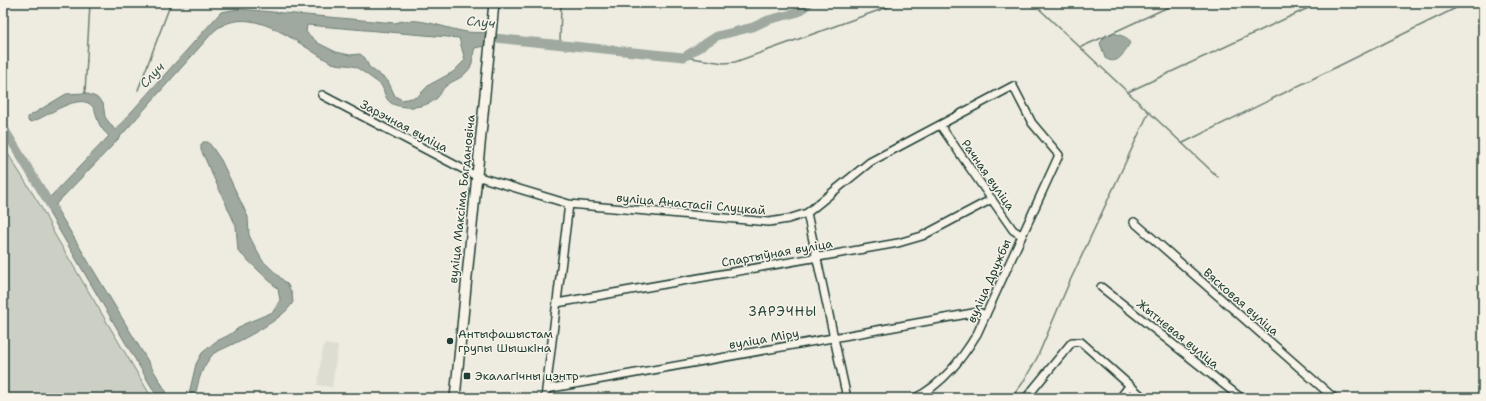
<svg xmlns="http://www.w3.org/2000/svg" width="1486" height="401" font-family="'Shantell Sans',sans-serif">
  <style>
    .built { fill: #ddddd2 }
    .green { fill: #cccfc4; stroke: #76867c }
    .water { fill: #9fa99f; stroke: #6c7e74; fill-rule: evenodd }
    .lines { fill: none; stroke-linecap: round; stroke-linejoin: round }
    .stream { stroke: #6c7e74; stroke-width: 1.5 }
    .river { stroke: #9fa99f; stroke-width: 9 }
    .minor-casing { stroke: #1f3d34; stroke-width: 10 }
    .major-casing { stroke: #1f3d34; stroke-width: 12 }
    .minor { stroke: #f7f3e8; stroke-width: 7 }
    .major { stroke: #f7f3e8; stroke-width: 9 }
    .poi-dot { fill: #1f3d34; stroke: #f7f3e8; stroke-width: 1.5 }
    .labels { text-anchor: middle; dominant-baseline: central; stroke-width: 3; stroke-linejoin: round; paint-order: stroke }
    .street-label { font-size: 12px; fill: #1f3d34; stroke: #f7f3e8 }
    .poi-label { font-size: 12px; fill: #1f3d34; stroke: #f7f3e8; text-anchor: start }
    .water-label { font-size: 13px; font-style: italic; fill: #3f584f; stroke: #f7f3e8 }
    .neighbourhood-label { font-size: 13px; letter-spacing: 1px; fill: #1f3d34; stroke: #f7f3e8 }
  </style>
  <rect width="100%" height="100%" fill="#eeece1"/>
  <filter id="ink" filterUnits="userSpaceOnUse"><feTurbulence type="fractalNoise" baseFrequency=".025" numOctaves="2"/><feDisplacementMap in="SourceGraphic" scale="8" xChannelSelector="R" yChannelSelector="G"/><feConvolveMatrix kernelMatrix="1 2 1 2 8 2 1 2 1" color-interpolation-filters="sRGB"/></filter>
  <g filter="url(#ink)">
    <!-- built -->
    <path class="built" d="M324 344 338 346 332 387 317 385Z"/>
    <!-- green -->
    <path class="green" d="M3 146 40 205 55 235 152 398H6L3 395Z"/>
    <!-- water -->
    <path class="water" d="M239 9 395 23C424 13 456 37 486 32L484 46 475 48C472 55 474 61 470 68 460 81 456 78 446 86 442 89 441 94 437 98 427 108 403 110 391 103 384 98 385 91 381 85 379 83 359 69 356 67 349 64 340 66 332 63 299 46 252 0 214 31L111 147 56 204 58 211 170 398H158L49 213C48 206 47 202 51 196L109 136C104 132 100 127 98 121 96 116 96 111 93 107 80 90 46 118 31 122L28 121V117L66 94 85 93 96 97 103 103 105 117 115 130 221 12ZM307 25 459 38 465 60 453 72 429 85 417 97 402 100 395 96 388 81 369 67 365 58 360 54 350 55 336 52 318 43 306 32Z
      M1114 33 1125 37 1130 43C1124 52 1118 67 1105 58L1100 43 1106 35Z
      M203 142H208L212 147 221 160 248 217 249 235 257 251 262 260 288 285 292 294 293 302C283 321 234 344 214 353 202 366 198 380 195 398H188L196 364 202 353 215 342 229 335 244 324 273 312 280 300 278 289 238 251 236 226 201 150V145Z"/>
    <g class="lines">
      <!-- stream -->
      <path class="stream" d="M1033 3 1218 177
        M1110 34 1177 3
        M560 44 561 3
        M1081 47 1106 36
        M684 57 724 63 735 62 899 3
        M138 90 171 3
        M1128 92 1319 3
        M85 93 90 3
        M1183 143 1466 3
        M1011 398 1022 384 1037 358 1069 283 1149 112"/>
      <!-- river -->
      <path class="river" d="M484 37 684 57 717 36 753 27 768 20 799 12 809 3
        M3 127 54 211"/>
      <defs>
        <path id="minor" d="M322 95 476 176 569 204 769 222 788 219 807 213 870 162 1013 86 1032 123 1059 155 977 334C961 360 943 384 915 398
          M940 125 1013 230 1021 235
          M807 213 847 398
          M1134 222 1334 398
          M1101 287 1241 398
          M557 303 898 243 922 236 992 199
          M546 389 973 313 978 312 986 315
          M545 398 569 204
          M1026 398 1072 342H1081L1144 398
          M1120 398 1129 386"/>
        <path id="major" d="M455 398 494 3"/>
      </defs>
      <!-- minor casing -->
      <use href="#minor" class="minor-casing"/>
      <!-- major casing -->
      <use href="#major" class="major-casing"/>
      <!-- minor -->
      <use href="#minor" class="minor"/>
      <!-- major -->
      <use href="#major" class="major"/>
    </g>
  </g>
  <!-- markers -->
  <g class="poi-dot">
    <circle cx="450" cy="341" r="4"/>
    <rect x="463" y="372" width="8" height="8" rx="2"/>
  </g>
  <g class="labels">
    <!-- street labels -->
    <g class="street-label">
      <text transform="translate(404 126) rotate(28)">Зарэчная вуліца</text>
      <text transform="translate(988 175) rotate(55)">Рачная вуліца</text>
      <text transform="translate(462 199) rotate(-84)">вуліца Максіма Багдановіча</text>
      <text transform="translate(691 204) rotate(5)">вуліца Анастасіі Слуцкай</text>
      <text transform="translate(777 253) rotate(-10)">Спартыўная вуліца</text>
      <text transform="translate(989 281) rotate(-66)">вуліца Дружбы</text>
      <text transform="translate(1241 302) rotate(41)">Вясковая вуліца</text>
      <text transform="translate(1178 334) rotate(39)">Жытневая вуліца</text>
      <text transform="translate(764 339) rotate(-10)">вуліца Міру</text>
    </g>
    <!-- poi labels -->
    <g class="poi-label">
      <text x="458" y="334">Антыфашыстам<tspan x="458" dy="14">групы Шышкіна</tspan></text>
      <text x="475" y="376">Экалагічны цэнтр</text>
    </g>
    <!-- water labels -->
    <g class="water-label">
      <text transform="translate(481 22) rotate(6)">Случ</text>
      <text transform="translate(152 75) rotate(-47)">Случ</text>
    </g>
    <!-- neighbourhood labels -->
    <g class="neighbourhood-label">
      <text x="783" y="311">ЗАРЭЧНЫ</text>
    </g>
  </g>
  <!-- margin -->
  <rect width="1486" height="401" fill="none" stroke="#f7f3e8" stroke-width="16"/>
  <rect x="8" y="8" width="1470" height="385" fill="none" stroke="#1f3d34" stroke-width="1.5" filter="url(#ink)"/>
</svg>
